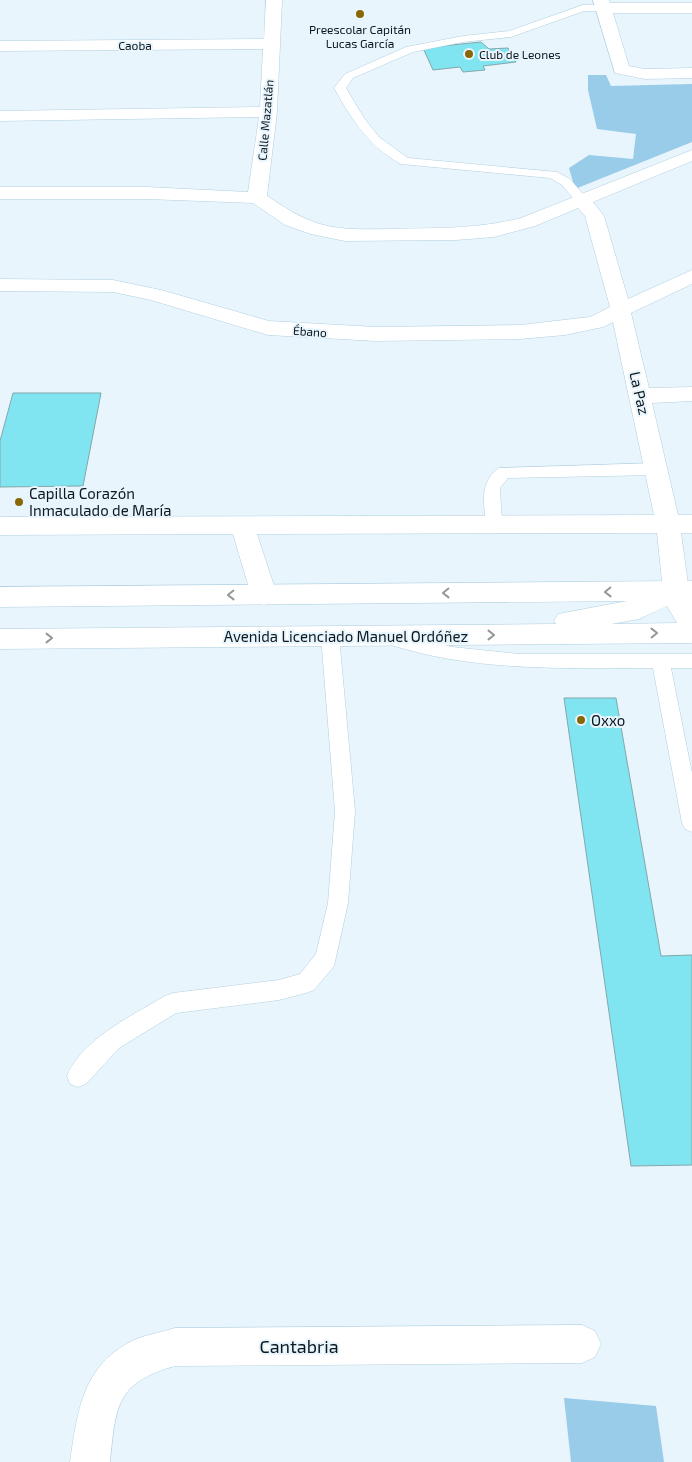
<svg xmlns="http://www.w3.org/2000/svg" width="692" height="1462" font-family="'Exo 2',sans-serif">
  <style>
    .green { fill: #99cce9 }
    .building { fill: #80e5f0; stroke: #82a7ac }
    .lines { fill: none; stroke-linecap: round; stroke-linejoin: round }
    .service-casing { stroke: #b0cfe1; stroke-width: 1 }
    .minor-casing { stroke: #b0cfe1; stroke-width: 1 }
    .secondary-casing { stroke: #b0cfe1; stroke-width: 1 }
    .service { fill: #fff; fill-rule: evenodd }
    .minor { fill: #fff; fill-rule: evenodd }
    .secondary { fill: #fff; fill-rule: evenodd }
    .oneway { stroke: #92979a }
    .poi-dot { fill: #886805; stroke: #e8f5fc; stroke-width: 2 }
    .labels { text-anchor: middle; dominant-baseline: central; stroke-width: 4; stroke-linejoin: round; paint-order: stroke }
    .far-poi-label { font-size: 12px; fill: #0d181f; stroke: #e8f5fc }
    .far-street-label { font-size: 12px; fill: #0d181f; stroke: #e8f5fc }
    .street-label { font-size: 15px; fill: #0d181f; stroke: #e8f5fc }
    .poi-label { font-size: 15px; fill: #0d181f; stroke: #e8f5fc; text-anchor: start }
    .near-street-label { font-size: 18px; fill: #0d181f; stroke: #e8f5fc }
  </style>
  <rect width="100%" height="100%" fill="#e8f5fc"/>
  <!-- green -->
  <path class="green" d="M588 75H606L611 86 692 84V142L575 189 569 168 589 155 633 159 636 134 597 129 588 90Z
    M564 1398 656 1406 664 1462H571Z"/>
  <!-- building -->
  <path class="building" d="M481 42 489 49 508 48 516 62 483 66 485 70 463 72 460 67 433 70 423 48Z
    M13 393H101L83 486 0 487V441Z
    M564 698H616L661 956 692 955V1165L631 1166Z"/>
  <g class="lines">
    <defs>
      <path id="service" d="M583 5H603L608 8 603 11H584L511 37 463 42 413 52 353 78 346 88 364 118 379 137 408 158 557 172 570 179 588 200 587 203H577L562 185 550 178 401 164C369 147 351 118 334 88L345 74 406 47 463 36 509 31Z
        M657 463 663 465 665 469 663 473 657 475 508 478 500 488 502 524 500 528 494 530 488 528 486 524C484 503 479 482 499 468Z
        M330 629 336 631 339 636 355 811 348 903 334 966 314 990 306 993 279 1000 176 1013 119 1048 86 1084 78 1087 70 1084 67 1076C82 1039 133 1015 165 996L173 993 279 980 300 974 316 954 328 903 335 811 321 636 324 631Z
        M394 632 452 647 519 654H692V668H671L692 773V832L685 829 682 823 653 668C563 668 474 672 388 644L385 639 388 634Z"/>
      <path id="minor" d="M266 0H282L277 112 267 196C284 207 300 218 320 224 344 231 368 229 392 229 436 228 479 229 521 218L692 150V161L593 202 604 216 628 299 692 270V284L631 313 649 388 692 387V401L652 403 678 515H692V533H681L689 591 685 598 676 601 667 598 663 591 657 533 257 534 277 595 273 602 264 605 255 602 251 595 233 534 0 535V517L654 515 613 322 603 327 565 335 520 339 376 341 268 335 151 300 113 292 0 291V279L113 280 161 290 269 321 376 327 520 325 590 317 610 307 585 216 578 208 535 226 494 237 456 240 345 241 311 234 285 225 253 203 147 199H0V187H147L248 192 259 117 0 121V111L260 107 263 49 0 51V41L264 39Z
        M593 0H609L610 3H692V13H613L629 66 645 69 692 68V78L645 79 615 73Z
        M582 1325 595 1331 601 1344 595 1357 582 1363 175 1366C115 1383 116 1407 110 1462H70C77 1415 81 1369 128 1343 142 1335 160 1333 175 1328Z"/>
      <path id="secondary" d="M676 581H692V643L0 649V629L556 624 554 621 558 614 627 601 0 607V587ZM667 606 677 623 611 624 639 619Z"/>
    </defs>
    <!-- service casing -->
    <use href="#service" class="service-casing"/>
    <!-- minor casing -->
    <use href="#minor" class="minor-casing"/>
    <!-- secondary casing -->
    <use href="#secondary" class="secondary-casing"/>
    <!-- service -->
    <use href="#service" class="service"/>
    <!-- minor -->
    <use href="#minor" class="minor"/>
    <!-- secondary -->
    <use href="#secondary" class="secondary"/>
  </g>
  <!-- one-way arrows -->
  <defs><path id="oneway-chevron" d="M-2-3.5L2.5 0L-2 3.5" fill="none" stroke-width="1.6" stroke-linecap="round" stroke-linejoin="round" transform="scale(1.25)"/></defs>
  <g class="oneway">
    <use href="#oneway-chevron" transform="translate(608 592) rotate(179)"/>
    <use href="#oneway-chevron" transform="translate(446 593) rotate(179)"/>
    <use href="#oneway-chevron" transform="translate(231 595) rotate(179)"/>
    <use href="#oneway-chevron" transform="translate(654 633) rotate(-1)"/>
    <use href="#oneway-chevron" transform="translate(491 635)"/>
    <use href="#oneway-chevron" transform="translate(49 638)"/>
  </g>
  <!-- markers -->
  <g class="poi-dot">
    <circle cx="360" cy="14" r="5"/>
    <circle cx="469" cy="54" r="5"/>
    <circle cx="19" cy="502" r="5"/>
    <circle cx="581" cy="720" r="5"/>
  </g>
  <g class="labels">
    <!-- far-poi labels -->
    <g class="far-poi-label">
      <text x="360" y="29">Preescolar Capitán<tspan x="360" dy="14">Lucas García</tspan></text>
      <text x="479" y="54" text-anchor="start">Club de Leones</text>
    </g>
    <!-- far-street labels -->
    <g class="far-street-label">
      <text x="135" y="45">Caoba</text>
      <text transform="translate(265 120) rotate(-85)">Calle Mazatlán</text>
      <text transform="translate(310 331) rotate(4)">Ébano</text>
    </g>
    <!-- street labels -->
    <g class="street-label">
      <text transform="translate(640 393) rotate(77)">La Paz</text>
      <text x="346" y="636">Avenida Licenciado Manuel Ordóñez</text>
    </g>
    <!-- poi labels -->
    <g class="poi-label">
      <text x="29" y="493">Capilla Corazón<tspan x="29" dy="17">Inmaculado de María</tspan></text>
      <text x="591" y="720">Oxxo</text>
    </g>
    <!-- near-street labels -->
    <g class="near-street-label">
      <text x="299" y="1346">Cantabria</text>
    </g>
  </g>
</svg>
